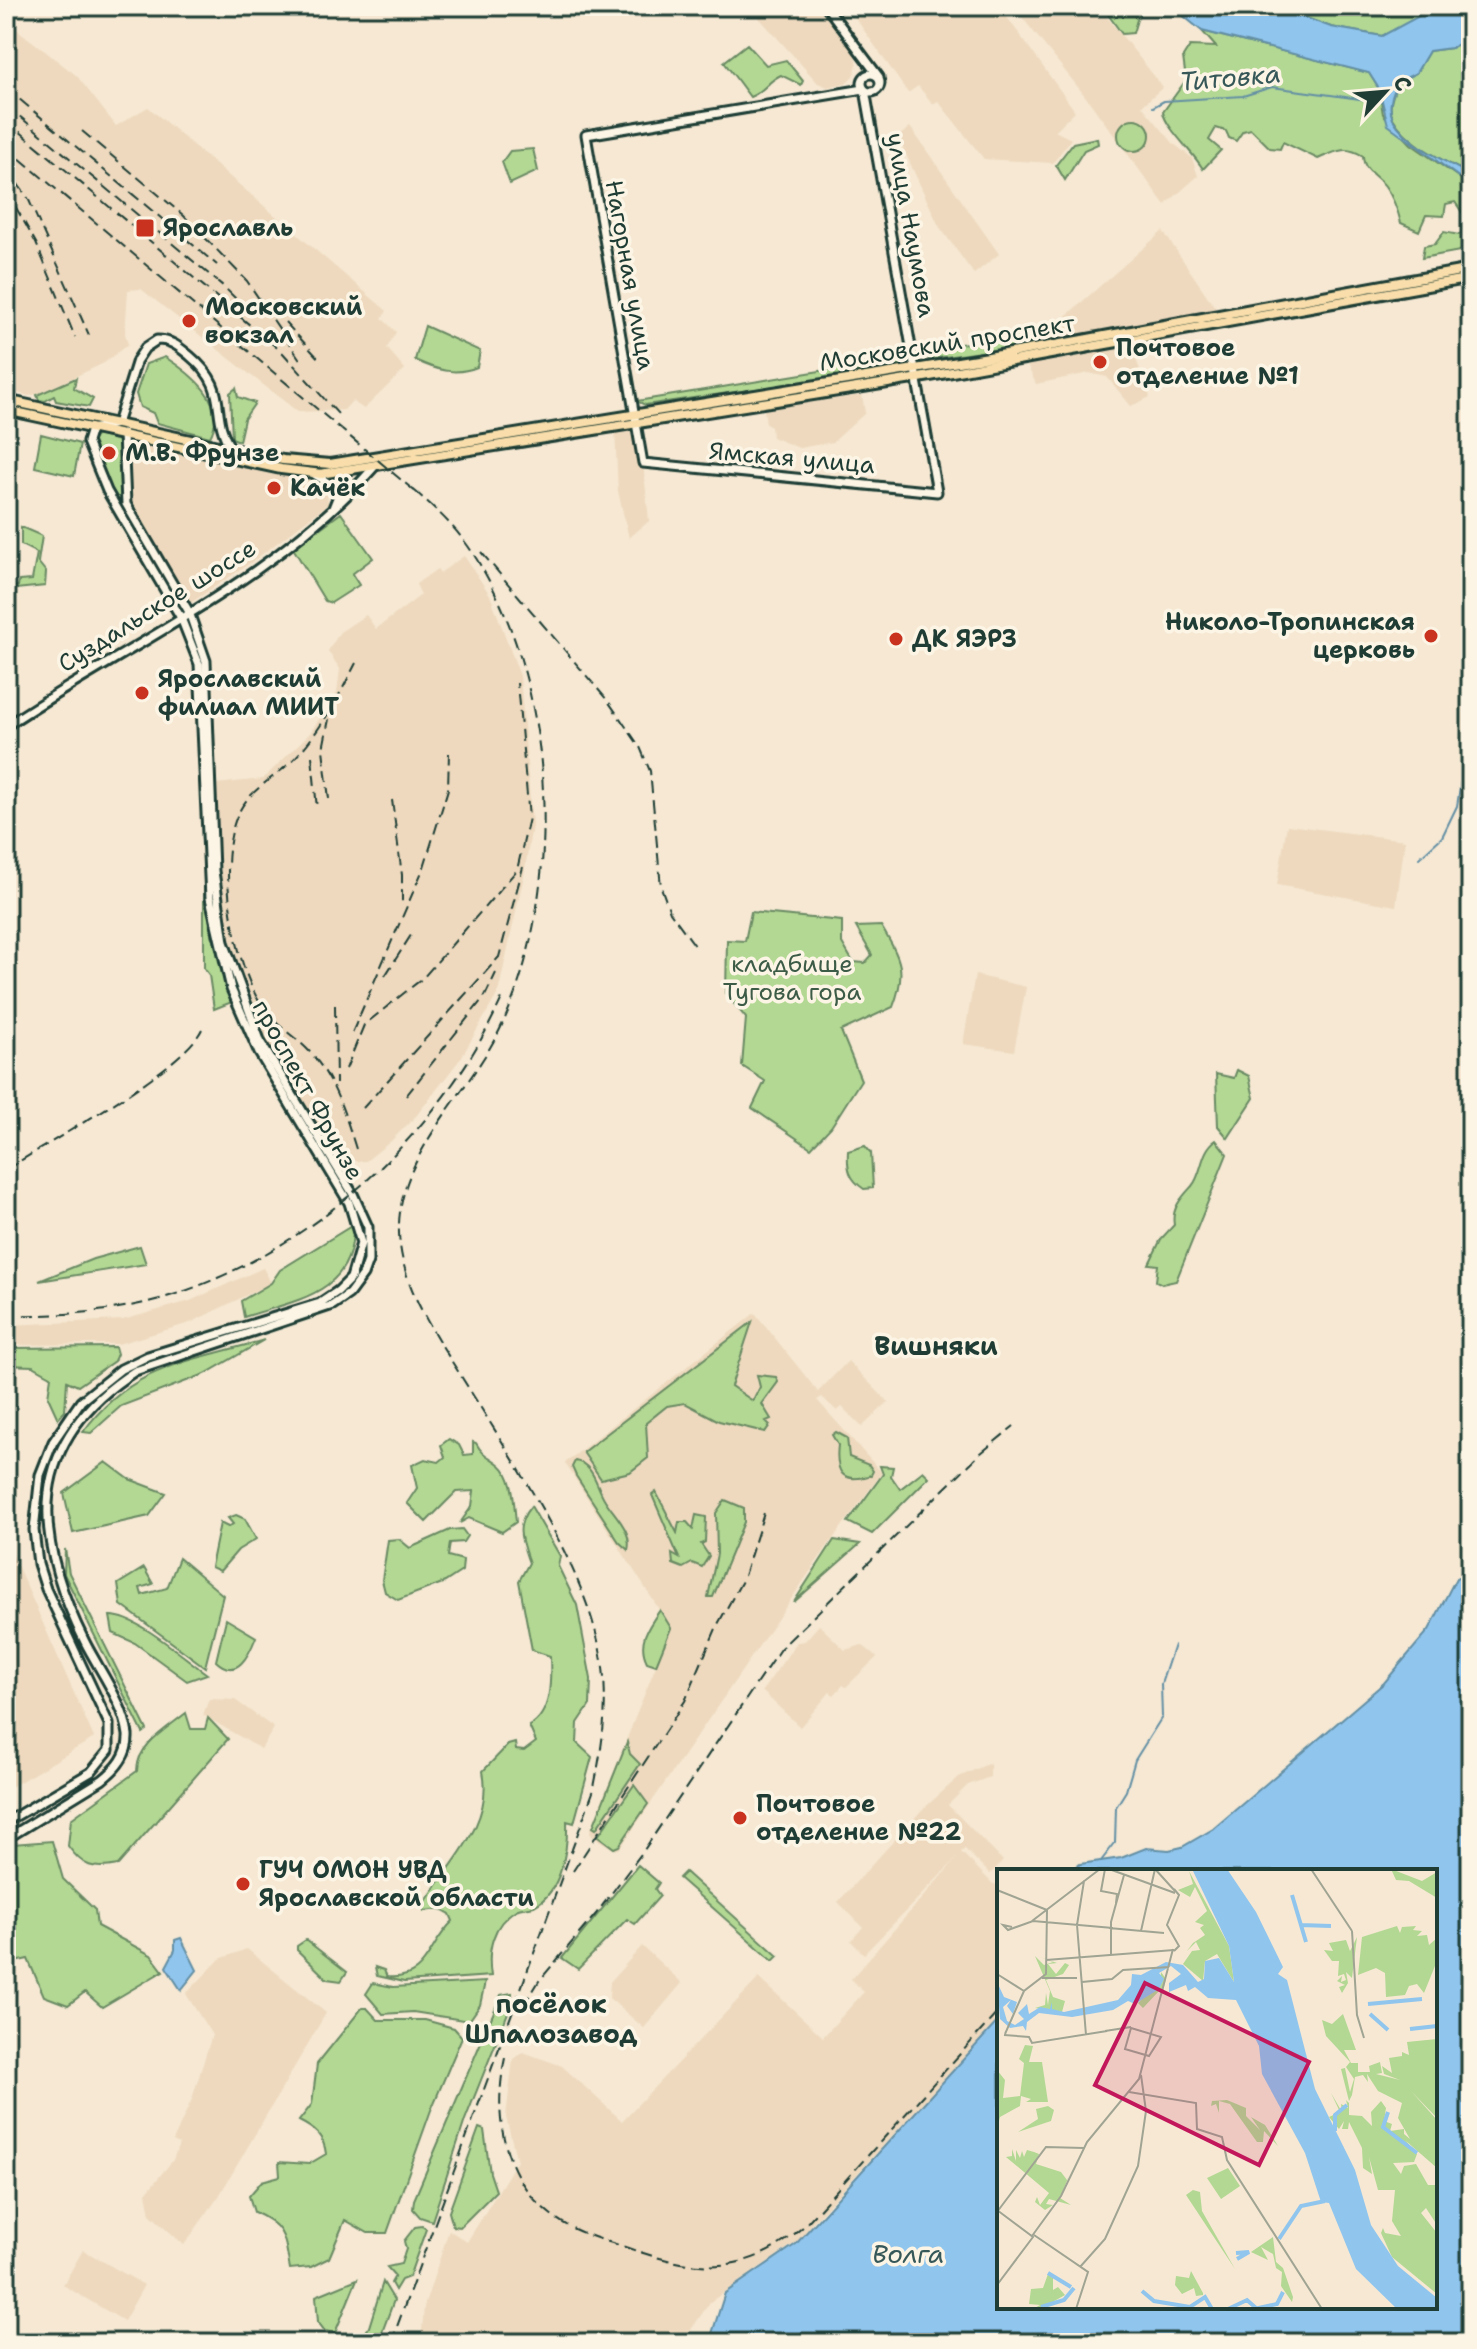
<svg xmlns="http://www.w3.org/2000/svg" width="1477" height="2349" font-family="'Shantell Sans',sans-serif">
  <style>
    .built { fill: #eed9be }
    .green { fill: #b3d893; stroke: #698a64; stroke-width: 2 }
    .water { fill: #90c5ee; stroke: #638fa4; stroke-width: 2 }
    .lines { fill: none; stroke-linecap: round; stroke-linejoin: round }
    .stream { stroke: #638fa4; stroke-width: 2 }
    .secondary-casing { stroke: #1f3d34; stroke-width: 13 }
    .primary-casing { stroke: #1f3d34; stroke-width: 14 }
    .secondary { stroke: #fcf5e5; stroke-width: 7 }
    .primary { stroke: #f9deab; stroke-width: 8 }
    .rail { stroke: #1f3d34; stroke-width: 2; stroke-dasharray: 12 6; stroke-linecap: butt }
    .poi-dot { fill: #c8321e; stroke: #fcf5e5; stroke-width: 3 }
    .labels { text-anchor: middle; dominant-baseline: central; stroke-width: 7; stroke-linejoin: round; paint-order: stroke }
    .street-label { font-size: 24px; fill: #1f3d34; stroke: #fcf5e5 }
    .poi-label { font-size: 24px; font-weight: bold; fill: #1f3d34; stroke: #fcf5e5; text-anchor: start }
    .park-label { font-size: 24px; fill: #3d5c47; stroke: #fcf5e5 }
    .water-label { font-size: 26px; font-style: italic; fill: #365859; stroke: #fcf5e5 }
    .neighbourhood-label { font-size: 26px; font-weight: bold; fill: #1f3d34; stroke: #fcf5e5 }
    .inset-river { fill: none; stroke: #90c5ee; stroke-width: 4 }
    .inset-road { fill: none; stroke: #a0a493; stroke-width: 2 }
    .view { fill: #c2185b; fill-opacity: 0.15; stroke: #c2185b; stroke-width: 4 }
    .inset-edge { fill: none; stroke: #1f3d34; stroke-width: 4 }
  </style>
  <rect width="100%" height="100%" fill="#f6e8d3"/>
  <filter id="ink" filterUnits="userSpaceOnUse"><feTurbulence type="fractalNoise" baseFrequency=".0125" numOctaves="2"/><feDisplacementMap in="SourceGraphic" scale="16" xChannelSelector="R" yChannelSelector="G"/><feConvolveMatrix kernelMatrix="1 2 1 2 8 2 1 2 1" color-interpolation-filters="sRGB"/></filter>
  <g filter="url(#ink)">
    <!-- built -->
    <path class="built" d="M759 6H817L854 52 857 64 854 75 846 83 828 87 818 83 753 11Z
      M847 6H943L953 16 967 7 975 17 987 6H999L1075 111 1055 131 1071 139 1053 163 984 159 938 101 933 104 918 86 908 93Z
      M1013 6H1098L1163 87 1142 106 1174 144 1192 158 1198 176 1165 205 1086 97Z
      M6 21 77 76 116 126 148 107 387 311 382 318 396 332 387 348 405 369 364 409 352 401 344 410 298 412 141 289 128 290 125 334 128 344 104 363 43 392 29 396 6 390Z
      M910 127 999 254 974 274 939 226 898 137Z
      M1163 231 1216 309 1212 314 1044 342 1043 336Z
      M1131 346 1150 397 1131 406 1107 377 1089 373 1036 384 1027 365Z
      M862 395 865 413 833 442 799 448 772 437 771 427 766 424 764 409Z
      M632 427 643 463 649 521 629 538 618 491 615 430Z
      M134 444 321 483 327 490 328 504 252 562 189 604 132 503 126 481V452Z
      M464 556 490 595 520 676 532 825 524 875 498 993 461 1058 416 1116 391 1141 366 1161H336L271 1052 236 964 222 904 216 784 263 779 310 733 337 693 340 669 328 651 340 632 366 615 376 629 421 595 416 584 437 569 440 573Z
      M1287 825 1405 840 1396 906 1277 885Z
      M975 975 1026 987 1014 1051 963 1044Z
      M263 1268 271 1283 190 1323 118 1344 8 1345V1325L123 1320 190 1301Z
      M755 1313 818 1392 848 1361 888 1402 862 1427 842 1407 837 1411 822 1397 817 1400 882 1473 829 1544 620 1848 615 1850 592 1836 590 1831 671 1628 565 1463Z
      M6 1540 94 1738 6 1790Z
      M819 1625 845 1650 862 1645 877 1657 846 1687 843 1685 834 1695 830 1692 800 1727 762 1691 797 1642 805 1641Z
      M209 1699 235 1700 274 1728 261 1749 203 1715Z
      M990 1763V1777L968 1785 948 1805 1003 1861 990 1874 965 1849 961 1852 993 1884 999 1885V2020L812 2223 804 2237 710 2302 682 2343H421L424 2307 449 2230 467 2242 517 2161 506 2117 513 2059 523 2052 562 2066 622 2121 759 1978 823 2037 864 1992 851 1979 958 1857 864 1954 851 1941 863 1927 838 1902 921 1811 959 1777Z
      M642 1946 682 1983 644 2028 609 1998 610 1982Z
      M247 1949 326 2013 219 2196 184 2245 150 2214 146 2193 173 2160 179 2144 173 2141 192 2099 212 2035 186 1994 220 1959Z
      M83 2250 144 2285 124 2321 63 2285Z"/>
    <!-- green -->
    <path class="green" d="M1102 6H1141L1133 33 1122 34Z
      M1273 6H1446L1382 36 1331 27Z
      M1451 6H1471V175C1447 162 1407 144 1393 118 1387 106 1394 93 1398 81L1416 73 1429 51 1451 48 1465 20Z
      M1202 31 1369 73 1379 89 1383 114 1411 144 1471 186V249L1422 258 1424 246 1435 244 1444 232 1459 235 1470 224 1455 202 1446 204 1444 216 1426 215 1419 231 1401 223C1398 211 1392 196 1385 186 1378 176 1363 171 1363 156 1346 145 1336 151 1318 159L1283 142 1280 149 1270 148 1251 129 1243 131 1236 141 1229 138 1226 131 1216 128 1209 140 1221 150 1203 169C1193 152 1165 127 1163 112L1186 80 1183 57 1190 46 1216 47Z
      M747 44 766 65 786 60 803 81 801 85 781 75C767 81 767 90 750 97L724 62Z
      M1118 135a16 16 0 1 1 32 0a16 16 0 1 1-32 0Z
      M1097 138 1098 144 1084 150 1065 180 1056 165 1073 143Z
      M533 149 538 171 510 184 502 162 510 151Z
      M425 326 480 351 477 367C455 376 436 370 415 360Z
      M1030 333 1032 345 930 359 923 356 922 350Z
      M165 357C190 373 229 402 210 437L157 423 153 413 140 407 136 394 146 364Z
      M905 357 900 368 645 405 637 401Z
      M76 378 74 388 93 399 89 407 56 401 54 396 45 401 39 400 37 395Z
      M236 388 238 397 255 403 244 419 239 441 232 438 230 393Z
      M41 434 80 444 74 476 35 467Z
      M97 435 119 441 123 509 179 603 176 605 116 505 91 442Z
      M341 513 373 558 352 574 359 585 331 603 325 601 293 548Z
      M21 527 42 536 38 562 46 572 45 586 6 590V587L18 586 19 581 32 580 37 553 21 545Z
      M204 849 210 928 232 1002 214 1009 209 975 204 968Z
      M751 912 842 921V943L853 962 865 963 872 955 856 927 881 926C901 960 907 970 893 1007L841 1031 861 1080 831 1127 811 1148 752 1108 765 1081 742 1066 746 1018 726 994 727 940 745 941Z
      M1237 1070 1249 1076 1254 1098 1228 1138 1218 1126 1216 1074 1234 1078Z
      M1216 1140 1227 1154 1176 1281 1162 1284 1156 1281 1158 1265 1149 1264 1161 1239 1174 1225C1171 1208 1182 1197 1192 1186 1203 1173 1200 1151 1216 1140Z
      M865 1146 871 1153 873 1188 864 1189C849 1179 847 1169 848 1151Z
      M353 1225C355 1294 296 1300 244 1317L241 1301 271 1283 280 1270Z
      M140 1246 146 1264 39 1281 93 1259Z
      M752 1322 731 1386 753 1401 760 1387 757 1375 776 1377 778 1382 762 1404 771 1419 766 1421 770 1425 765 1432 719 1421 685 1403 667 1406 646 1423 648 1458 630 1472 601 1479 583 1452Z
      M264 1340 205 1374 121 1406 91 1433 83 1432C132 1365 188 1362 264 1340Z
      M6 1344 10 1348 115 1347 117 1354 114 1361 78 1386 67 1381 65 1411 58 1419 48 1397 51 1376 33 1366 6 1365Z
      M836 1432 847 1438 849 1457 869 1465 873 1471 871 1475C841 1485 835 1471 838 1445L832 1435Z
      M449 1439 459 1445 464 1455 473 1454V1442L476 1443C483 1456 489 1456 500 1465 514 1477 514 1505 516 1522L502 1532 469 1518 460 1523 472 1506 474 1491 456 1492 426 1522 407 1503 417 1488 412 1465 425 1459 439 1462 445 1457 441 1445Z
      M575 1461C594 1464 596 1486 605 1500 614 1515 633 1531 628 1550L619 1542 576 1476 572 1467Z
      M106 1462 129 1479 166 1493 149 1516 73 1533 64 1493Z
      M880 1466 893 1467 891 1476 900 1489 923 1471 929 1477 872 1534 848 1522 883 1474Z
      M656 1492 677 1533 679 1522H687L693 1529 696 1515 706 1517 705 1542 701 1544 709 1556 702 1567 692 1563 683 1568 673 1564 672 1554 679 1558 652 1495Z
      M725 1500 744 1508V1522L713 1597H708L717 1554 716 1513Z
      M531 1506 560 1556 558 1566 577 1605 591 1679 590 1705 578 1723 577 1743 592 1757 574 1823 567 1821C568 1848 562 1892 534 1906 528 1908 521 1907 516 1910 492 1924 487 1951 491 1976L404 1982 377 1976 375 1967 384 1970 387 1977C428 1981 427 1945 453 1921L450 1914 441 1909 424 1911 423 1906C448 1864 494 1825 483 1771L508 1745 515 1743 516 1750 524 1751 536 1742 529 1726C552 1714 551 1679 550 1656L532 1650 519 1581 529 1563C521 1540 514 1526 531 1506Z
      M236 1515 245 1519 256 1539 238 1550 220 1571 211 1567 220 1523 228 1527 233 1524 228 1518Z
      M462 1529 467 1536 463 1542 450 1543 448 1556 463 1560 462 1571 445 1582 398 1600 385 1592 382 1580 388 1540 399 1539 410 1548 450 1530Z
      M834 1540 860 1544 794 1602Z
      M65 1549 69 1573 147 1730 143 1733 64 1574Z
      M179 1558 223 1595 205 1667 121 1605 118 1584 144 1568 153 1584 140 1588 142 1595 167 1588Z
      M660 1610 671 1628 656 1665 647 1662C637 1642 648 1627 660 1610Z
      M110 1616C137 1615 184 1658 207 1674L187 1681 135 1643 113 1633Z
      M226 1619 256 1637C249 1655 237 1681 216 1661Z
      M186 1713 191 1729H205L208 1718 228 1739 118 1865C93 1870 83 1867 68 1846L71 1819 137 1771C137 1745 166 1729 186 1713Z
      M627 1742 630 1754 640 1764 596 1829 593 1827Z
      M634 1785 648 1804 619 1846 614 1848 598 1836Z
      M52 1841 63 1879 95 1910 97 1926 151 1955 163 1971 102 2007 85 1992 68 2005 44 1996 28 1959 6 1964V1848L12 1844Z
      M638 1865 659 1883 655 1889 660 1896 635 1924 627 1919 578 1969 562 1958Z
      M685 1872 778 1956 773 1961 679 1878Z
      M306 1940 347 1972 341 1981 327 1979 297 1950V1946Z
      M485 1982 480 2005 469 2021 413 2012 383 2014 366 1994 373 1983 393 1987Z
      M512 1993 511 2005 465 2120 432 2221 420 2217 413 2209 414 2200 501 1995Z
      M362 2008H367L378 2020H425L454 2028 462 2037 431 2110 387 2233H368L345 2220 329 2258 311 2267 290 2269C284 2237 286 2226 254 2212L249 2196 262 2181 280 2176 279 2162 309 2164 326 2154C324 2136 315 2129 299 2121L312 2104 317 2064Z
      M479 2128 484 2130 490 2173 496 2191 460 2227 453 2226 449 2212Z
      M422 2226 426 2229 409 2277 401 2280 395 2290 391 2283 395 2276 387 2267 401 2264 406 2249 404 2241 415 2227Z
      M357 2279 335 2333 325 2331 318 2322 316 2296Z
      M383 2282 394 2300 378 2343H359L369 2327Z"/>
    <!-- water -->
    <path class="water" d="M1171 6H1273L1331 27 1382 36 1430 10 1451 6 1465 20 1467 40 1451 48 1429 51 1416 73 1398 82C1393 93 1387 106 1393 119 1407 144 1446 162 1471 175V186L1388 125 1379 89 1369 73 1202 31Z
      M1471 1571V2343H709L725 2293 796 2244 999 2020V2307H1435V1871H1071L1080 1864 1121 1858 1146 1848 1169 1850 1182 1847 1213 1829 1384 1683 1429 1630 1456 1578Z
      M181 1938 197 1970 181 1990 166 1967 175 1950V1940Z"/>
    <g class="lines">
      <!-- stream -->
      <path class="stream" d="M1153 107 1164 101 1243 96 1272 87 1382 102
        M1419 858 1442 837 1457 806 1471 718
        M1101 1861 1115 1843 1116 1807 1126 1791 1135 1760 1162 1717 1161 1684 1174 1645"/>
      <defs>
        <path id="secondary" d="M826 6 879 77
          M862 83a9 9 0 1 1 18 0a9 9 0 1 1-18 0Z
          M864 89 586 135 643 463 937 492 865 90
          M117 424 137 360 145 348 157 340C172 340 179 347 190 356 232 391 208 412 231 449
          M314 474 336 488 337 498 333 508
          M6 726C129 644 276 579 375 466
          M6 1822 91 1772 109 1750V1724L46 1589 38 1564 34 1530 40 1475 53 1442 81 1401 121 1369 148 1356 320 1303 338 1291 351 1278 361 1243 349 1203 259 1053 231 989 210 898 199 664 181 618 107 491 87 442 91 429 117 424
          M6 1839 102 1780C116 1769 129 1755 128 1735 124 1703 99 1670 85 1642 32 1536 25 1442 135 1371L333 1305 349 1294 363 1275 368 1261V1227L353 1194 261 1043 224 942 214 871 206 661 189 612 126 504 123 434"/>
        <path id="primary" d="M6 400 283 460 330 464 989 357 1471 269
          M6 410 281 469 322 474
          M320 474 919 378 1471 278"/>
      </defs>
      <!-- secondary casing -->
      <use href="#secondary" class="secondary-casing"/>
      <!-- primary casing -->
      <use href="#primary" class="primary-casing"/>
      <!-- secondary -->
      <use href="#secondary" class="secondary"/>
      <!-- primary -->
      <use href="#primary" class="primary"/>
      <!-- rail -->
      <path class="rail" d="M6 88 217 265
        M6 105 223 286 246 309
        M6 120 282 352 338 414
        M82 131 183 215 247 281 301 361
        M6 147 418 494
        M6 168 28 198 89 335
        M6 190 36 243 75 337
        M6 303 13 330
        M285 322 321 361
        M481 552 608 701 640 747 650 771 661 887 670 912 696 947
        M312 756 317 809
        M329 799 323 749 329 719
        M392 800 402 875V907
        M385 976 413 932
        M335 1005 336 1084
        M352 1033 424 867 448 789 449 753
        M346 1069 364 1025 423 978 517 870 529 818 517 683
        M406 1096 485 996 496 973
        M363 1108 499 957 523 867
        M356 1149C345 1114 334 1078 309 1051 295 1036 276 1026 264 1009 234 968 214 856 240 810 252 788 276 777 293 760 320 732 338 698 356 663
        M6 1170C49 1141 183 1070 202 1029
        M6 1315C64 1316 124 1312 179 1293 317 1246 443 1130 502 998
        M573 1871 685 1701 718 1624 743 1579 764 1513
        M524 2006 539 1981 596 1914 644 1850 780 1649 981 1453 1014 1426
        M505 2058C491 2124 506 2192 570 2227 588 2236 609 2242 628 2248 696 2272 746 2277 804 2226L999 2011
        M391 2343 593 1792C601 1754 607 1717 604 1678 597 1581 512 1459 461 1376 434 1333 401 1286 399 1233 396 1154 470 1094 502 1025 566 888 556 682 474 555 457 528 434 507 410 487"/>
    </g>
  </g>
  <!-- markers -->
  <g class="poi-dot">
    <rect x="135" y="218" width="20" height="20" rx="4"/>
    <circle cx="189" cy="321" r="8"/>
    <circle cx="1100" cy="362" r="8"/>
    <circle cx="109" cy="453" r="8"/>
    <circle cx="274" cy="488" r="8"/>
    <circle cx="1431" cy="636" r="8"/>
    <circle cx="896" cy="639" r="8"/>
    <circle cx="142" cy="693" r="8"/>
    <circle cx="740" cy="1818" r="8"/>
    <circle cx="243" cy="1884" r="8"/>
  </g>
  <g class="labels">
    <!-- street labels -->
    <g class="street-label">
      <text transform="translate(911 225) rotate(80)">улица Наумова</text>
      <text transform="translate(630 275) rotate(80)">Нагорная улица</text>
      <text transform="translate(947 343) rotate(-9)">Московский проспект</text>
      <text transform="translate(792 458) rotate(5)">Ямская улица</text>
      <text transform="translate(157 606) rotate(-32)">Суздальское шоссе</text>
      <text transform="translate(308 1090) rotate(61)">проспект Фрунзе</text>
    </g>
    <!-- poi labels -->
    <g class="poi-label">
      <text x="163" y="228">Ярославль</text>
      <text x="205" y="307">Московский<tspan x="205" dy="28">вокзал</tspan></text>
      <text x="1116" y="348">Почтовое<tspan x="1116" dy="28">отделение №1</tspan></text>
      <text x="125" y="453">М.В. Фрунзе</text>
      <text x="290" y="488">Качёк</text>
      <text x="1415" y="622" text-anchor="end">Николо-Тропинская<tspan x="1415" dy="28">церковь</tspan></text>
      <text x="912" y="639">ДК ЯЭРЗ</text>
      <text x="158" y="679">Ярославский<tspan x="158" dy="28">филиал МИИТ</tspan></text>
      <text x="756" y="1804">Почтовое<tspan x="756" dy="28">отделение №22</tspan></text>
      <text x="259" y="1870">ГУЧ ОМОН УВД<tspan x="259" dy="28">Ярославской области</tspan></text>
    </g>
    <!-- park labels -->
    <g class="park-label">
      <text x="792" y="964">кладбище<tspan x="792" dy="28">Тугова гора</tspan></text>
    </g>
    <!-- water labels -->
    <g class="water-label">
      <text transform="translate(1230 77) rotate(-5)">Титовка</text>
      <text x="908" y="2253">Волга</text>
    </g>
    <!-- neighbourhood labels -->
    <g class="neighbourhood-label">
      <text x="936" y="1345">Вишняки</text>
      <text x="551" y="2003">посёлок<tspan x="551" dy="30">Шпалозавод</tspan></text>
    </g>
  </g>
  <!-- overview -->
  <g transform="translate(997 1869)">
    <rect width="440" height="440" fill="#f6e8d3"/>
    <path d="M394 0 425 12 440 3V29L412 12 399 11ZM192 2 232 77 237 113 220 85 208 92 206 112 186 95 195 82 203 81 199 73 190 82 196 74 208 66 203 59 207 56 198 53 210 42 198 18 193 28 181 21 196 15ZM400 57 403 64 405 58 419 57 416 61 425 62 420 67 430 66 432 76 440 69V92L427 124 420 115 412 117 408 126 389 128 388 104 379 99 361 106 365 68ZM360 68 355 109 349 103 351 114 345 124 342 118 348 116 340 112 345 107 344 113 349 111 347 105 341 107 342 92H335L327 81 336 82 332 74 349 71 353 82ZM38 87 47 96 56 93 43 88 60 94 51 95 59 105 68 94 72 96 66 105 49 111 56 128 68 132 65 143 38 139 48 136 49 124 51 136 53 122ZM164 103 169 110 165 126 162 122 146 139 141 134 152 123 151 116 137 132 136 123 156 107 163 119ZM346 145 359 181H347L354 194H361V203H373L372 197 383 193 385 204 379 205 403 211 387 205 385 197 395 204 392 189 405 187V183L412 186 410 173 440 170V249L414 222 440 251V299L409 272 420 285 417 293 396 294 404 305 407 297 419 295 431 316H440V356L429 339 424 344 440 364V425L395 388 384 364 386 359 388 364 404 367 395 352 398 321H381L372 288 375 305 366 299 365 279 352 253 351 260H345L347 252 342 260 332 248 343 243 334 224 345 243 344 235 351 239 349 231 352 234V246L365 247 375 257 374 243 384 232 389 239 387 252 395 255 393 262 407 260V265L413 270 401 249 405 234 381 222 370 205 371 213 366 206 358 208 355 226 352 232 344 200 348 199 353 223 357 210 349 198 353 193 329 167 325 151 335 155ZM28 176 36 177 32 193H45L51 233H29L34 230 24 227 23 237 3 248 0 260V201L8 211 6 229 23 227 27 194 22 190ZM230 231 249 239V247L263 261 254 248 268 256 281 277 267 262 266 273H260L233 235 222 232V244L219 235 214 237 215 232ZM51 237 57 241 54 252 21 263 41 250 39 240ZM15 280 19 292V281L23 289 25 282 27 288 30 281 37 283 42 285 39 295 64 303 70 311 72 307 63 329 74 336 52 330 49 335 56 336 48 341 38 333 40 328 43 336 52 324 9 288 15 287ZM231 299 243 317 224 330 210 309ZM196 321 203 323 205 342 238 400 189 326ZM276 368 279 393 286 399 296 428 295 433 284 417 285 403 279 399 276 385 264 378 271 391 254 383ZM194 402 206 424V426L199 427 197 419 185 425 178 416 179 407 192 409ZM51 405 56 409V421L61 418 68 426 43 440H36L43 436 32 435 34 420 46 419Z" fill="#b3d893"/>
    <path d="M195 0H230L259 43 286 98 281 105 290 111 318 220 358 301 374 356 401 397 440 429V440H400L359 400 332 334 324 333 308 284 265 205 262 177 239 131 211 129 198 118 191 122 189 116 172 123V114L184 105 174 97 162 104 167 110 162 120 138 135 131 132 116 141 75 148 42 144 30 153 29 162 26 157 13 159 3 150 0 113 7 128 20 133 16 145 10 137 14 131 6 138 10 152 18 156 27 150 21 144 30 135 32 145 43 138 53 140 55 133V140L67 143 121 131 134 116 135 105 144 106 169 93 186 96 201 113 207 110 208 92 222 89 237 113 232 77Z" fill="#90c5ee"/>
    <path class="inset-river" d="M295 26 309 73M303 56 334 57M371 135 425 130M373 145 391 161M413 160 440 157M391 243 386 258 420 284M338 262V246L350 236M282 370 304 337 328 332M239 384 252 383 240 390M51 404 74 418M145 422 157 432 193 438 208 428 215 440M44 438 67 431 77 419M231 440 250 431 259 439M257 440 280 435 286 423"/>
    <path class="inset-road" d="M108 0 104 22 120 25 119 34M112 0 178 24M158 0 178 22M314 0 355 62M87 12 80 56 89 166M0 21 50 41 49 105 27 122 8 165M35 52 103 0M15 58 6 56 11 61 36 52 116 59M112 59 167 64M144 62 158 0M355 62 360 146 367 169M177 82 182 77 170 56 182 26 177 20M114 87V53L127 6M49 91 177 81M0 105 27 122M45 109H80M85 113 115 110 126 101 172 98M134 159 164 168 152 187 128 180ZM108 162 134 158M7 166 32 168 35 174 110 162M132 223 199 234 200 260 225 268 230 291 325 440M0 341 36 368 0 416M0 343 49 278 87 279M37 366 91 403 79 440M35 367 64 327 90 273 142 210 176 80M83 398 108 370 141 297 149 242 144 206"/>
    <path class="view" d="M148 114 312 193 262 296 98 216Z"/>
    <rect width="440" height="440" class="inset-edge"/>
  </g>
  <!-- margin -->
  <rect width="1477" height="2349" fill="none" stroke="#fcf5e5" stroke-width="32"/>
  <rect x="16" y="16" width="1445" height="2317" fill="none" stroke="#1f3d34" stroke-width="3" filter="url(#ink)"/>
  <!-- north arrow -->
  <g transform="translate(1385 92) rotate(64)" stroke="#fcf5e5" stroke-width="6" paint-order="stroke">
  <path d="M0-6L14 30L0 20L-14 30Z" fill="#1f3d34"/>
  <text y="-12" font-size="22" font-weight="bold" text-anchor="middle" fill="#1f3d34">С</text>
  </g>
</svg>
